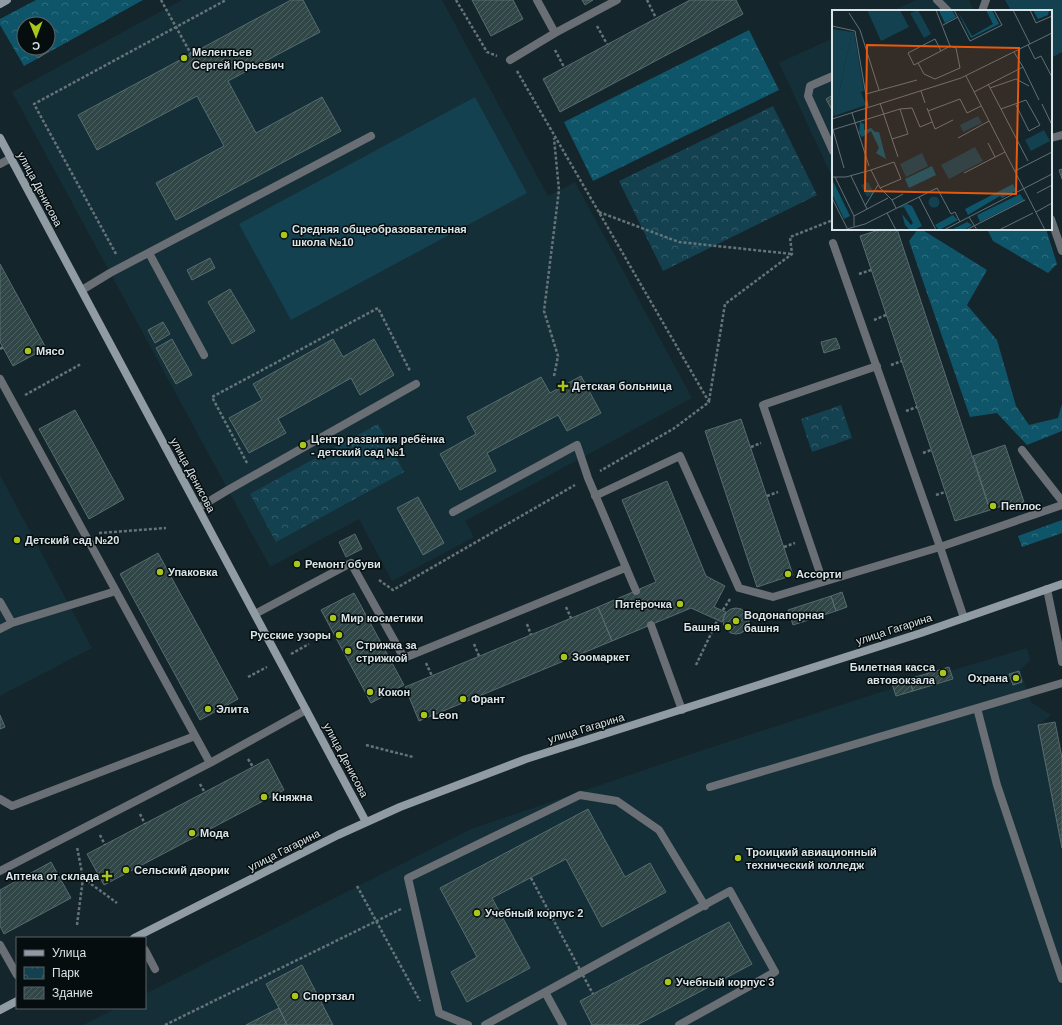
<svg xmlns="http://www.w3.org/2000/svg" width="1062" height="1025" font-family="Arial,sans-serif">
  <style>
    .built { fill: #152f38 }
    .forest { fill: url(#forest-crowns); fill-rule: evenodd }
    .park { fill: url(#park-crowns) }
    .pitch { fill: #144150 }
    .building { fill: url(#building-hatch); stroke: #576c6e }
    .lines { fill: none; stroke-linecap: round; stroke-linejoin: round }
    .path { stroke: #66747a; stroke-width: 2.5; stroke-dasharray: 3 2; stroke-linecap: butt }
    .lane { stroke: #696f74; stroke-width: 8 }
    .secondary { stroke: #919ba4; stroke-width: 8 }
    .path-bridge { stroke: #66747a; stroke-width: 2.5; stroke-dasharray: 3 2; stroke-linecap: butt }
    .poi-dot { fill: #a9c71b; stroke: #060d0f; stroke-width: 1.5 }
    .labels { text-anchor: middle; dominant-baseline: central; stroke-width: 3; stroke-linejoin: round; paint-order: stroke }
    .poi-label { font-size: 11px; font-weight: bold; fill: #d9e4e8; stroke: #060d0f; text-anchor: start }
    .street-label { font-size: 11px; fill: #d9e4e8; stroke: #060d0f }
    .inset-road { fill: none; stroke: #637177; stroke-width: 1 }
    .view { fill: #e8590c; fill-opacity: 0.15; stroke: #e8590c; stroke-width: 2 }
    .inset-edge { fill: none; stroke: #d9e4e8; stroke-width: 2 }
  </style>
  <defs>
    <pattern id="forest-crowns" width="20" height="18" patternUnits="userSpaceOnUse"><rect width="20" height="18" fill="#0f556a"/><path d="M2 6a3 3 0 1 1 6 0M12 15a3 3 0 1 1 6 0" fill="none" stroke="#316d7f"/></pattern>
    <pattern id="park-crowns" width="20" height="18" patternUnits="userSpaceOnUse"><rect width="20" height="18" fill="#144150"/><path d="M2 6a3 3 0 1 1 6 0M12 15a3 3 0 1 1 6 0" fill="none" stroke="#365c69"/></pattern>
    <pattern id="building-hatch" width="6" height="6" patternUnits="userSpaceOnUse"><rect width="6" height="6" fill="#314647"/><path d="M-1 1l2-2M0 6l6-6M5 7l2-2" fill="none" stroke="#4e6162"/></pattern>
  </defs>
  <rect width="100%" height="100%" fill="#14252b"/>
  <!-- built -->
  <path class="built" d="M182 0H442L548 196 575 182 692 398 465 521 474 537 392 581 359 519 270 567 12 92Z
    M916 0H969L974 11H892Z
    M833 38V179L779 63Z
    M0 475 92 648 0 696Z
    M1027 648 1030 660 1020 670 1031 702 1051 715 1039 725 1062 758V1025H83L117 1008H145V994L471 829 697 752 893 688 896 696 953 680 950 671Z"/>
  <!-- forest -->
  <path class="forest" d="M36 0H143L24 66 0 25V19ZM24 24H48V48H24Z
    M749 30 779 90 593 181 564 122Z
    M918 229H921L987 270 967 305 997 340 1016 406 1029 425 1058 418 1062 404V431L1027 445 997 413 970 417 909 241Z
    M987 229H1046L1057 264 1048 273 993 241Z
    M1062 520V533L1022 547 1018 536Z"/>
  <!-- park -->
  <path class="park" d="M773 106 817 195 663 271 619 181Z
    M841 405 852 438 812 452 801 419Z
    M378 424 404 472 276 542 250 494Z"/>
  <!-- pitch -->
  <path class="pitch" d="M1005 0H1062V52L1051 58V11H1011Z
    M475 97 527 193 291 320 239 224Z"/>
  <!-- building -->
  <path class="building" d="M291 0H303L320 32 228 81 256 133 322 97 341 131 176 220 156 183 224 146 197 96 97 150 78 115Z
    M472 0H513L523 19 491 36Z
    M582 0H593L585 5Z
    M690 0H736L743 14 560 112 543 79Z
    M45 48 49 51 38 58 35 54Z
    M833 95V112L826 99Z
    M1062 169V179L1059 170Z
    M882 229H897L990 510 955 521 860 236Z
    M210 258 215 268 192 280 187 270Z
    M0 264 46 348 13 366 0 342Z
    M230 289 255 331 232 344 208 302Z
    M163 322 170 334 155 343 148 330Z
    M836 338 840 348 824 353 821 342Z
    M172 339 192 375 176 384 156 348Z
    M333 339 343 357 374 339 394 375 360 395 351 378 278 419 286 433 249 453 229 418 262 400 253 384Z
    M581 376 601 413 567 431 558 415 487 453 496 471 460 490 440 454 476 434 467 417 541 377 550 393Z
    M75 410 124 499 89 519 39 429Z
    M741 419 793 575 757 587 705 431Z
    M1005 445 1024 502 1003 509 1002 506 990 510 973 456Z
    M667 481 706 576 725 586 714 607 726 612 722 622 691 608 612 641 598 607 656 582 622 500Z
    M418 497 444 543 423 555 397 508Z
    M355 534 362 549 346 557 339 542Z
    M158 553 238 699 200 720 120 574Z
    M842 592 847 607 836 611 831 596Z
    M354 593 404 685 371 703 321 610Z
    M831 596 836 611 793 625 788 610Z
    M598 607 612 641 419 721 405 687Z
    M723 621a13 13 0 1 1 26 0a13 13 0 1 1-26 0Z
    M949 667 953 679 913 691 909 679Z
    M1019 671 1022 682 1013 685 1009 674Z
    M909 679 913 691 896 696 892 684Z
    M0 715 5 727 0 729Z
    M1055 722 1062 758V848L1038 725Z
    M268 759 284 790 104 885 87 854Z
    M588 809 625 877 650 863 666 892 602 927 566 859 492 898 530 968 467 1002 451 972 477 957 440 888Z
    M51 862 71 898 4 934 0 926V890Z
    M729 922 752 964 637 1025H592L580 1001Z
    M302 965 333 1025H287L279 1008 266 984Z
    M279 1008 287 1025H246Z"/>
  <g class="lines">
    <!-- path -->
    <path class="path" d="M161 0 191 54
      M456 0 487 52 497 56
      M647 0 656 18
      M597 26 607 44
      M555 50 564 67
      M517 71 709 402 673 429 600 471
      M599 212 679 242 792 254
      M116 254 34 104 226 0
      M859 274 871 270
      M874 320 886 315
      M0 349 3 347
      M891 365 902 361
      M554 376 558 356 544 311 559 190 554 138
      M25 395 81 364
      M709 401 725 304 792 254 790 237 833 220
      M906 411 917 407
      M751 447 761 443
      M923 453 931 450
      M247 463 212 397 378 308 410 371
      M936 495 945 492
      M767 496 778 492
      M99 533 166 528
      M784 547 795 543
      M379 580 393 590 575 485
      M566 607 571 618
      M723 610 730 599
      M527 624 531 635
      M474 644 479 656
      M291 654 309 644
      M426 663 432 676
      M696 665 717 621
      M248 677 267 667
      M366 745 413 757
      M248 759 253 767
      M200 784 205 793
      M140 814 145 824
      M100 835 105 845
      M83 878 117 903
      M357 886 420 1001
      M77 925 83 878 77 847
      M165 1025 401 909"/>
    <!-- lane -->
    <path class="lane" d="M537 0 555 33 617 0
      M937 0 948 11
      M982 11 986 0
      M510 60 555 33
      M833 76 810 86 808 96 833 151
      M1051 138 1062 135
      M0 164 11 158
      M1051 219 1062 251
      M833 243 940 547 964 618
      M149 253 204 355
      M82 290 110 273 371 136
      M877 366 763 405 823 582 940 547 1062 505
      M0 379 210 763
      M1022 450 1062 501
      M595 496 680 456 739 588 773 597 823 582
      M198 508 228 490 416 384
      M453 512 577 445 588 478 636 591
      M1047 589 1062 662
      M0 602 12 623
      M255 614 351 563 404 658 625 568
      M651 625 682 710
      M0 629 12 623 116 591
      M977 708 997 785 1062 979
      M710 787 1062 683
      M0 799 12 806 195 736
      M0 871 210 763 306 710
      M0 945 17 975
      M145 950 155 969
      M545 992 563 1025
      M468 1025 439 1013 408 878 580 795 617 801 659 830 705 906
      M485 1025 730 891 775 972 679 1025"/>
    <!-- secondary -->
    <path class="secondary" d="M0 4 7 0
      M0 138 366 822
      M134 938 338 835 400 807 526 759 921 633 1062 584
      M0 1010 17 1001"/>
    <!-- path-bridge -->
    <path class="path-bridge" d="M531 878 593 994"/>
  </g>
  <!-- markers -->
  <g class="poi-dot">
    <circle cx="184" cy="58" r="4"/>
    <circle cx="284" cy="235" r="4"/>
    <circle cx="28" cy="351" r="4"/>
    <path d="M561 380h4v4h4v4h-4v4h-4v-4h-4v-4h4z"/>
    <circle cx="303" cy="445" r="4"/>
    <circle cx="993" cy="506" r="4"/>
    <circle cx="17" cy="540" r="4"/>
    <circle cx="297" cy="564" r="4"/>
    <circle cx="160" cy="572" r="4"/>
    <circle cx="788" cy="574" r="4"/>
    <circle cx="680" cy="604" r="4"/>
    <circle cx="333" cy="618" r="4"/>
    <circle cx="736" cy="621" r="4"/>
    <circle cx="728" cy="627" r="4"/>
    <circle cx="339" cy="635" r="4"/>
    <circle cx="348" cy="651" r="4"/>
    <circle cx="564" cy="657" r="4"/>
    <circle cx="943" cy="673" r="4"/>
    <circle cx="1016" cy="678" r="4"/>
    <circle cx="370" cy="692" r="4"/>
    <circle cx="463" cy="699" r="4"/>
    <circle cx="208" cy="709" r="4"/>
    <circle cx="424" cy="715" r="4"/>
    <circle cx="264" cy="797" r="4"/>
    <circle cx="192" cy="833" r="4"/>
    <circle cx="738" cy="858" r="4"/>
    <circle cx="126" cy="870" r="4"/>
    <path d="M105 870h4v4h4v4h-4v4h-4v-4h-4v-4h4z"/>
    <circle cx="477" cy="913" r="4"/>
    <circle cx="668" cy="982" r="4"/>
    <circle cx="295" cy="996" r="4"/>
  </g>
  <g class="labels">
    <!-- poi labels -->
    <g class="poi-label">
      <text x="192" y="52">Мелентьев<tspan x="192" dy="13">Сергей Юрьевич</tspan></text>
      <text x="292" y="229">Средняя общеобразовательная<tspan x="292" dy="13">школа №10</tspan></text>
      <text x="36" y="351">Мясо</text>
      <text x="572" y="386">Детская больница</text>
      <text x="311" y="439">Центр развития ребёнка<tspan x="311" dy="13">- детский сад №1</tspan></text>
      <text x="1001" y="506">Пеплос</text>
      <text x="25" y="540">Детский сад №20</text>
      <text x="305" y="564">Ремонт обуви</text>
      <text x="168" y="572">Упаковка</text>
      <text x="796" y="574">Ассорти</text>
      <text x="672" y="604" text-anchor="end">Пятёрочка</text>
      <text x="744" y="615">Водонапорная<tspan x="744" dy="13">башня</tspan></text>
      <text x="341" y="618">Мир косметики</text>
      <text x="720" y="627" text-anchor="end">Башня</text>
      <text x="331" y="635" text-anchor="end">Русские узоры</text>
      <text x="356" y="645">Стрижка за<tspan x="356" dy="13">стрижкой</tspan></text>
      <text x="572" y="657">Зоомаркет</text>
      <text x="935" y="667" text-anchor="end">Билетная касса<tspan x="935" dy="13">автовокзала</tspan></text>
      <text x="1008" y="678" text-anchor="end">Охрана</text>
      <text x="378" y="692">Кокон</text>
      <text x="471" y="699">Франт</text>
      <text x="216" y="709">Элита</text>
      <text x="432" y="715">Leon</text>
      <text x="272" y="797">Княжна</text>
      <text x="200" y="833">Мода</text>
      <text x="746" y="852">Троицкий авиационный<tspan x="746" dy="13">технический колледж</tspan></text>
      <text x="134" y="870">Сельский дворик</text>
      <text x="99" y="876" text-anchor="end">Аптека от склада</text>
      <text x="485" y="913">Учебный корпус 2</text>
      <text x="676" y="982">Учебный корпус 3</text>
      <text x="303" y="996">Спортзал</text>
    </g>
    <!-- street labels -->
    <g class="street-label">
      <text transform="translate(40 189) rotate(62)">улица Денисова</text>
      <text transform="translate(193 475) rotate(62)">улица Денисова</text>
      <text transform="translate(894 629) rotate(-18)">улица Гагарина</text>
      <text transform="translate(586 728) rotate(-17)">улица Гагарина</text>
      <text transform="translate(346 760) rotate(62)">улица Денисова</text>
      <text transform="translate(284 850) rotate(-27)">улица Гагарина</text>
    </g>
  </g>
  <!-- overview -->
  <g transform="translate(832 10)">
    <rect width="220" height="220" fill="#14252b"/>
    <path d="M20 22H22L32 81 29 82 34 95 2 106Z" fill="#144150"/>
    <path d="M109 0H120L124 7 113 13 107 1ZM125 0 140 26 161 14 154 0H160L167 14 139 28ZM201 0H217L216 5 206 9ZM28 112 32 114V120L39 118 43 122H47L54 149 44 143 47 138 39 121 30 127 27 123ZM100 156 104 165 77 178 73 169ZM0 169 18 206 12 209 0 184ZM181 174 184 181 170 188 168 186 136 205 133 199ZM188 184 192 190 148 212 145 205ZM75 194 80 196 90 216 82 220H78L73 215 70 204 79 215 81 213 72 197 66 198ZM121 205 126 210 107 220 103 215ZM135 212 140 215 132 220H119Z" fill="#0f556a"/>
    <path d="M0 19 20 22 2 106 0 105Z" fill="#144150"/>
    <path d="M146 106 150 113 131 122 128 115ZM90 143 96 156 74 167 68 154ZM96.5 192a5.5 5.5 0 1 1 11 0a5.5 5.5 0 1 1-11 0Z" fill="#144150"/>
    <path d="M35 0H68L77 17 49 31ZM86 0 99 24 92 28 78 3ZM212 120 218 131 199 141 193 130ZM143 137 151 151 117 169 109 155ZM36 172 42 183 35 187 29 175Z" fill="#144150"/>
    <path class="inset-road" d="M122 0 138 31 170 15 162 0M181 0 198 34M198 0 204 13 220 6M17 3 28 20 47 80M111 15 126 7M0 16 23 21 36 97M196 35 203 49 209 46 220 67M109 41 103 29 76 43 82 55 86 53 109 41 118 36M86 53 92 64 103 69 128 58 124 38 118 36 104 0M191 57 207 90M134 66 213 220M156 74 196 151M158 78 184 69 197 76M89 81 93 93M142 82 191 57 182 42M34 84 85 70M48 93 66 147M210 94 220 115M95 98 103 119 121 110M68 99 80 98 88 117 100 112M169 99 194 90 208 115 197 121 184 95M96 101 128 89 135 103 149 96M20 103 37 156M0 109 129 68 220 23M0 120 68 99 76 124 60 129M1 120 12 158M126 128 157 111M156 133 163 147M39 160 62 152 69 169 48 178M183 161 220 142M132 163 173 142M19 166 35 199M0 167H14L39 160 48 178 60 190 64 198M3 167 22 206V216M205 183 220 175M87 187 104 220M0 188 15 218M60 190 71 184M33 196 46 175M204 202 220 193M55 203 64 220M22 206 56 188M137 207 145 220M11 220 33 214 105 178 119 204 123 202 128 212M112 220 220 164M134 220 193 190M167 220 201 203"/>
    <path class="view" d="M35 35 187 38 184 184 33 181Z"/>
    <rect width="220" height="220" class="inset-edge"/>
  </g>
  <!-- legend -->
  <rect x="16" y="937" width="130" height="72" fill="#060d0f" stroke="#5a6366"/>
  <rect x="24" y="950" width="20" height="6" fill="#919ba4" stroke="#5a6366"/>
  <text x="52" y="957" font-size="12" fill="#d9e4e8">Улица</text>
  <rect x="24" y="967" width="20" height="12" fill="url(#park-crowns)" stroke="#5a6366"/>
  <text x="52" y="977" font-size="12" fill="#d9e4e8">Парк</text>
  <rect x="24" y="987" width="20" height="12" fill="url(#building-hatch)" stroke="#5a6366"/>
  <text x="52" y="997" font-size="12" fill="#d9e4e8">Здание</text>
  <!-- north arrow -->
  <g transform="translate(36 36) rotate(179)"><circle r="19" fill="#060d0f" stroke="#5a6366"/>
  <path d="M0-3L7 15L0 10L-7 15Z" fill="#a9c71b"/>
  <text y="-6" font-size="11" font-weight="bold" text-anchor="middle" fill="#d9e4e8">С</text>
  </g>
</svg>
